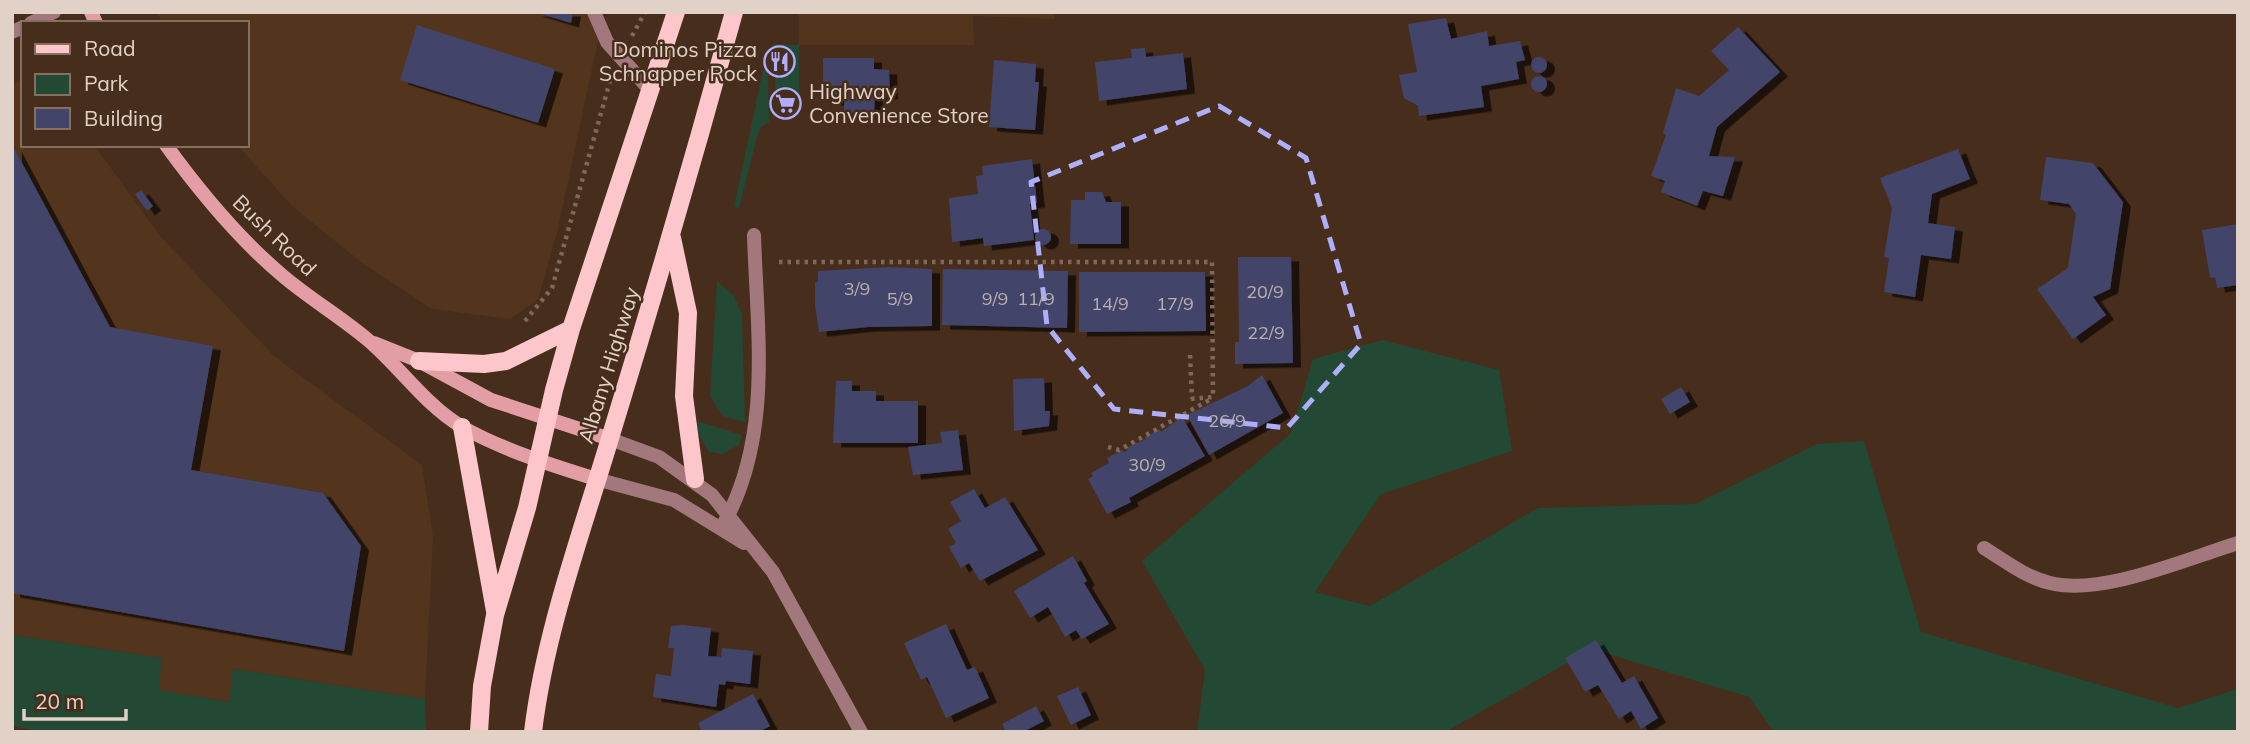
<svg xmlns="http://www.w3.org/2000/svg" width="2250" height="744" font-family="Mulish,sans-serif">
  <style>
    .built { fill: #53341c }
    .green { fill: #234934 }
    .building { fill: #434469; filter: url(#shadow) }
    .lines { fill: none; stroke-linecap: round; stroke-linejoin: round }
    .path { stroke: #7f6859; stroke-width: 4.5; stroke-dasharray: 3.5 5; stroke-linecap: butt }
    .service { stroke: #a3787c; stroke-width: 14 }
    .minor { stroke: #a3787c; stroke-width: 14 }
    .tertiary { stroke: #a3787c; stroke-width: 14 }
    .secondary { stroke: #e29da5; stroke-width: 14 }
    .primary { stroke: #fcc6cb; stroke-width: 18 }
    .marked { fill: none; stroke: #afaefa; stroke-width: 5; stroke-dasharray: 14 9; stroke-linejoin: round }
    .labels { text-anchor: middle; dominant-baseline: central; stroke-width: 5; stroke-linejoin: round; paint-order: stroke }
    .number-label { font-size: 18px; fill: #baaeaf }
    .poi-label { font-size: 21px; fill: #e2d1c6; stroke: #472d1b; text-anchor: end }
    .street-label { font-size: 21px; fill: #e2d1c6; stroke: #472d1b }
  </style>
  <defs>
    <filter id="shadow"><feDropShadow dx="8" dy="4.5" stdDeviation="0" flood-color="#0009"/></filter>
  </defs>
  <rect width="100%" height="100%" fill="#472d1b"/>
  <!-- built -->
  <path class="built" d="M157 12H604L558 229 538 299 510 319 432 309 361 262 293 207 237 145H247V23H162Z
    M799 12H1055V19L973 16 974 45H799Z
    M23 80V145H94L161 237 274 356 422 465 433 536 425 699 233 669 230 702 158 690 162 658 12 635V85Z"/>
  <!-- green -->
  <path class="green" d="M773 44 799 45V105L777 116Z
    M763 70H768L769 122 761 127 757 137 739 208 734 207Z
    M717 281 734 296 742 314 745 422 723 416 710 396Z
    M1382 340 1499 370 1512 451 1381 494 1315 592 1370 606 1538 508 1695 504 1817 444 1864 441 1921 632 2178 708 2238 689V732H1774L1749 697 1592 649 1445 732H1197L1205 670 1142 561 1291 433 1313 359Z
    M697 421 742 435 739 445 722 454 709 452 699 435Z
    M12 635 162 658 159 690 229 702 233 669 425 699 426 732H43L12 726Z"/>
  <!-- building -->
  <path class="building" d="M534 12H573L571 23Z
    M1446 18 1451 39 1487 31 1489 46 1520 41 1525 60 1516 62 1519 79 1481 86 1484 107 1419 116 1418 106 1404 98 1399 75 1417 72 1408 24Z
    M417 25 555 69 538 123 400 80Z
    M1738 27 1780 72 1717 127 1709 156 1735 157 1723 196 1703 191 1697 206 1661 192 1665 181 1651 176 1666 135 1663 133 1676 88 1699 96 1729 70 1711 51Z
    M1145 48 1146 57 1183 53 1187 89 1099 101 1095 62 1132 58 1131 49Z
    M1531 65a8 8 0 1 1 16 0a8 8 0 1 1-16 0Z
    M823 58H874V69L889 70 890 95H875L874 116 844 117V101H823Z
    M994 60 1036 64 1035 82H1039L1035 130 989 127Z
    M1531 84a8 8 0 1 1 16 0a8 8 0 1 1-16 0Z
    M14 148 110 327 213 346 191 470 323 493 361 546 344 651 12 593Z
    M1958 149 1970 179 1932 194 1928 223 1955 227 1951 259 1921 255 1915 297 1884 292 1889 258 1884 257 1892 208 1880 178Z
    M2046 157 2093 163 2123 202 2110 289 2093 297 2106 315 2073 339 2037 289 2068 268 2076 214 2069 204 2040 200Z
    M1032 159 1037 203 1030 204 1034 240 984 246 983 238 952 242 949 198 978 194 976 176 983 175 982 166Z
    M141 190 153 206 147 211 135 194Z
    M1085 192H1102L1106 202H1121V244H1070L1071 200H1085Z
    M2238 224V285L2217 288 2215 277 2210 278 2202 230Z
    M1035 237a8 8 0 1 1 16 0a8 8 0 1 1-16 0Z
    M1238 257H1291L1293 363 1235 364V342H1239Z
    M889 267 932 269V326L868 327 819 332 815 305V282H818V271Z
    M943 269 1068 271 1067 328 942 325Z
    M1079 272H1205L1206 331 1079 332Z
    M1262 375 1283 413 1209 455 1187 415 1248 386Z
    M1044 378 1045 411H1050L1049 426 1014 431 1013 379Z
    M836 381H852V391H876V401H918V443H833Z
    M1681 387 1690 402 1670 414 1661 399Z
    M1182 417 1205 456 1129 498 1131 502 1107 514 1088 479 1093 476 1091 473 1109 463 1107 458 1122 450 1124 452 1127 451 1126 448 1146 439 1145 437 1159 429 1161 432Z
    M958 430 963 470 913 475 908 447 942 443 940 432Z
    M974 489 985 508 1005 497 1038 550 980 581 969 563 961 568 949 547 956 543 948 529 961 521 950 502Z
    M1073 556 1087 581 1084 583 1109 624 1082 639 1076 630 1065 637 1048 607 1030 618 1014 591Z
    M946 624 967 670 975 667 989 698 946 718 927 677 921 680 904 643Z
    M683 625 711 628 708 656 721 657 722 648 753 651 750 684 726 681 725 685 719 684 716 707 653 697 656 674 671 676 674 648H668L671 626Z
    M1596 640 1622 683 1634 676 1658 718 1641 729 1631 711 1619 719 1598 685 1585 692 1565 658Z
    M1078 687 1091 715 1071 725 1057 696Z
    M753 694 770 726 759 732H702L698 723Z
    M1036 706 1044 721 1023 732H1006L1002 724Z"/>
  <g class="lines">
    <!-- path -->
    <path class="path" d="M632 36 645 12
      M779 262H1212L1213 397 1190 399
      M525 321 552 288 610 81
      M1190 355 1192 399
      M1108 447 1119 450 1213 398"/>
    <!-- service -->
    <path class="service" d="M594 12 607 42 650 90
      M723 525C773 437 757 332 754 235"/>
    <!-- minor -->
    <path class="minor" d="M31 23 54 12
      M12 32 23 27
      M1984 548C2005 561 2025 577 2050 583 2102 596 2186 559 2238 543"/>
    <!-- tertiary -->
    <path class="tertiary" d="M610 439 659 457 712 495 773 572 861 732
      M596 479 674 500 744 543"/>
    <!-- secondary -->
    <path class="secondary" d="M91 12 96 23
      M166 145C200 192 239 239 283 276 310 299 341 317 368 340 401 368 424 404 462 427 503 450 551 465 596 479
      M374 343 419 361 491 400 610 439"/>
    <!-- primary -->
    <path class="primary" d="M672 238 688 313 684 396 695 479
      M419 361 484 364 506 361 571 329
      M462 427 495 611
      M479 732 482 686 495 615 527 508 554 390 571 329 676 12
      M533 732C545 631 582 532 611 435 654 295 695 154 734 12"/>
  </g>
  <!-- marked area -->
  <path class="marked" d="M1219 106 1306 158 1361 344 1287 428 1114 409 1047 326 1031 182Z"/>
  <!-- icons -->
  <defs>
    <symbol id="restaurant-ring" viewBox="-11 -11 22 22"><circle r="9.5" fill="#472d1b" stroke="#afaefa" stroke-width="1.5"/><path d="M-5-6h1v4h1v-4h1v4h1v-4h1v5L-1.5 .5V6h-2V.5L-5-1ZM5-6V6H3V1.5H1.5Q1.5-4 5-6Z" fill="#afaefa"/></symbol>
    <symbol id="supermarket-ring" viewBox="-11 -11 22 22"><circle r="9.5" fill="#472d1b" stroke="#afaefa" stroke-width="1.5"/><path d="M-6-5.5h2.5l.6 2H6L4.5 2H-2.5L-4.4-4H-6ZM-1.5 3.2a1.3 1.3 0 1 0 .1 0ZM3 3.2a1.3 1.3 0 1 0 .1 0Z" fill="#afaefa"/></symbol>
  </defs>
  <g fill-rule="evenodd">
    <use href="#restaurant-ring" x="762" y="44" width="35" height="35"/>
    <use href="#supermarket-ring" x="768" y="86" width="35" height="35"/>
  </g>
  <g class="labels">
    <!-- number labels -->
    <g class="number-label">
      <text x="857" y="288">3/9</text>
      <text x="1265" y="291">20/9</text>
      <text x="900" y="298">5/9</text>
      <text x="995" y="298">9/9</text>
      <text x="1036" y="298">11/9</text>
      <text x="1110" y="303">14/9</text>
      <text x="1175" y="303">17/9</text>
      <text x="1266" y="332">22/9</text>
      <text x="1227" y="420">26/9</text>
      <text x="1147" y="464">30/9</text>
    </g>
    <!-- poi labels -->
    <g class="poi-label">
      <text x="757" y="49">Dominos Pizza<tspan x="757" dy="24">Schnapper Rock</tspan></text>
      <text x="809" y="91" text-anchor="start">Highway<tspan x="809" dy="24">Convenience Store</tspan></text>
    </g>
    <!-- street labels -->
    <g class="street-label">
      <text transform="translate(275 235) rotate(44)">Bush Road</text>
      <text transform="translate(608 365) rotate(-73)">Albany Highway</text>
    </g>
  </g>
  <!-- border -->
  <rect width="2250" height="744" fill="none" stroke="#e2d1c6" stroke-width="28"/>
  <!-- legend -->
  <rect x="21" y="21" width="228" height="126" fill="#472d1b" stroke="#856f5f" stroke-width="2"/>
  <rect x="35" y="44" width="35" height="10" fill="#fcc6cb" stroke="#856f5f" stroke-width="2"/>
  <text x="84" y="56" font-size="21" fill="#e2d1c6">Road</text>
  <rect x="35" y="74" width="35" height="21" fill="#234934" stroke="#856f5f" stroke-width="2"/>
  <text x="84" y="91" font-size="21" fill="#e2d1c6">Park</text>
  <rect x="35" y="108" width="35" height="21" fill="#434469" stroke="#856f5f" stroke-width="2"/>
  <text x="84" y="126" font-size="21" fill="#e2d1c6">Building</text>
  <!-- scale -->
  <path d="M24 709v10h102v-10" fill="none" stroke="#e2d1c6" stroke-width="3.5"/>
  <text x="35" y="709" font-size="21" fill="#e2d1c6" stroke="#472d1b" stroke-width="5" paint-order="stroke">20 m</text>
</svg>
